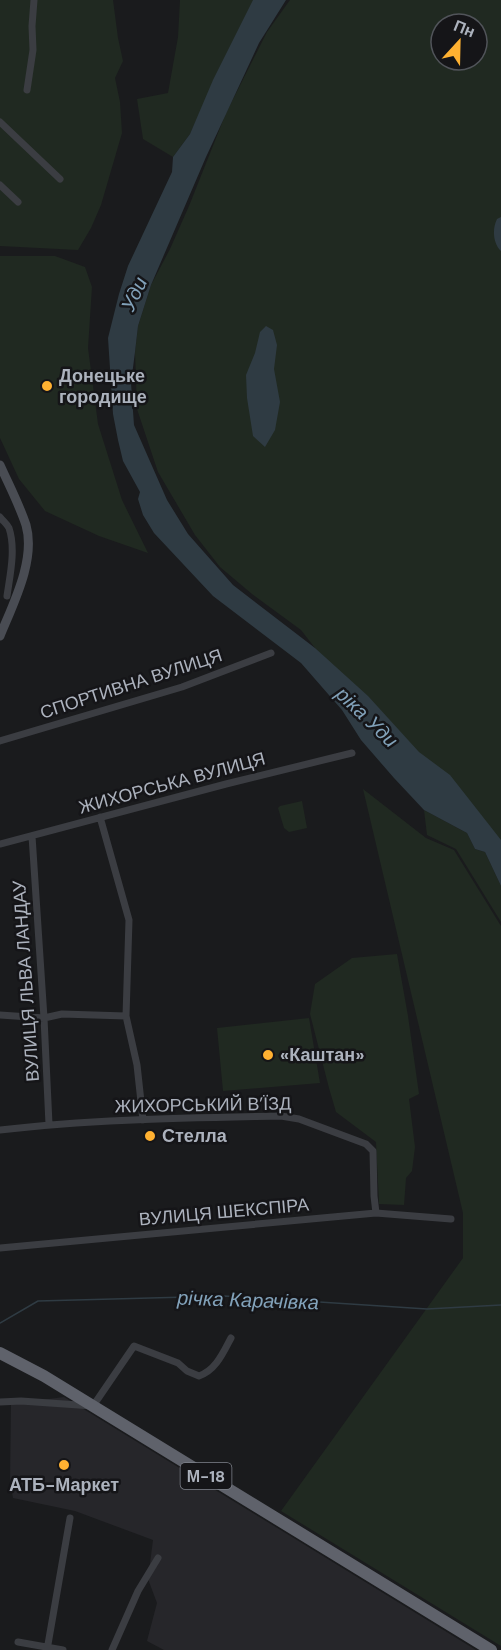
<svg xmlns="http://www.w3.org/2000/svg" width="501" height="1650" font-family="'DM Sans',sans-serif">
  <style>
    .built { fill: #26262a }
    .green { fill: #202921; fill-rule: evenodd }
    .water { fill: #2f3b43 }
    .lines { fill: none; stroke-linecap: round; stroke-linejoin: round }
    .stream { stroke: #2f3b43; stroke-width: 1.5 }
    .minor { stroke: #3b3d42; stroke-width: 7 }
    .secondary { stroke: #494c53; stroke-width: 9 }
    .trunk { stroke: #5f626b; stroke-width: 12 }
    .poi-dot { fill: #ffb131; stroke: #151518; stroke-width: 2 }
    .labels { text-anchor: middle; dominant-baseline: central; stroke-width: 5; stroke-linejoin: round; paint-order: stroke }
    .shield { fill: #151518; stroke: #7f838c; stroke-width: 1.5 }
    .shield-label { font-size: 16px; font-weight: bold; fill: #acb2bd }
    .poi-label { font-size: 18px; font-weight: bold; fill: #acb2bd; stroke: #151518; text-anchor: start }
    .street-label { font-size: 18px; fill: #acb2bd; stroke: #151518 }
    .water-label { font-size: 20px; font-style: italic; fill: #82a2ba; stroke: #151518 }
  </style>
  <rect width="100%" height="100%" fill="#1a1b1d"/>
  <!-- built -->
  <path class="built" d="M64 1397 476 1650H164L147 1641 157 1603 148 1579 153 1540 75 1511 13 1498 10 1482 11 1404Z"/>
  <!-- green -->
  <path class="green" d="M0 0H113L118 38 123 61 115 78 120 102 122 133 101 205 91 228 78 250 0 246Z
    M180 0H254L190 134 173 157 143 139 137 99 168 93 178 37Z
    M290 0H501V848L315 648 301 630 252 594 220 567 195 535 158 472 137 409 135 352 138 326 151 285 170 249 189 206 226 113 267 32ZM441 24H477V60H441Z
    M0 256H55L85 267 92 287 88 348 98 424 122 500 148 553 99 536 45 511 19 479 0 438Z
    M363 789 426 838 454 850 501 926V1646L281 1511 463 1258V1213Z
    M302 801 307 828 289 832 284 828 278 808 280 806Z
    M424 810 467 833 475 849 485 852 501 886V922L456 849 427 835Z
    M397 954 408 1016 419 1094 409 1099 415 1147 412 1171 406 1178 404 1205 379 1204 376 1142 336 1112 329 1088 310 1014 315 984 352 958Z
    M309 1018 320 1083 223 1091 217 1028Z"/>
  <!-- water -->
  <path class="water" d="M253 0H286L259 43 206 157 151 285 138 326 135 352 131 383 134 425 167 500 188 534 233 585 315 648 368 696 419 752 450 775 501 840V886L485 852 475 849 467 833 424 810 394 778 361 740 342 710 301 663 213 596 154 533 143 515 138 499 140 492 123 461 118 440 113 414 108 338 119 294 128 266 172 172 173 157 190 134 213 80Z
    M501 217V251C493 243 492 229 497 219Z
    M266 326 273 330 277 345 274 369 280 402 275 430 265 447 253 436 247 398 246 375 255 353 260 332Z"/>
  <g class="lines">
    <!-- stream -->
    <path class="stream" d="M0 1323 38 1301 225 1296 427 1309 501 1305"/>
    <!-- minor -->
    <path class="minor" d="M27 90 33 50 32 26 34 0
      M0 122 60 179
      M0 185 18 202
      M0 517C3 521 7 524 9 528 16 549 10 575 7 596
      M0 741 182 687 271 653
      M100 817 129 920 126 1016 137 1065 143 1120
      M32 836 44 1018 49 1124
      M0 844 226 784 352 753
      M0 1015 44 1018 62 1014 126 1016
      M0 1130C93 1119 187 1118 281 1116L299 1119 366 1144 373 1151 374 1196 376 1213
      M0 1248 376 1213 451 1219
      M0 1402 21 1401 93 1406 134 1346 178 1363 187 1371 199 1376C216 1370 223 1353 231 1338
      M18 1642 63 1650
      M47 1650 70 1518
      M112 1650 138 1591 158 1558"/>
    <!-- secondary -->
    <path class="secondary" d="M0 465C9 485 19 504 26 525 36 560 13 604 0 636"/>
    <!-- trunk -->
    <path class="trunk" d="M0 1353 44 1376 491 1650"/>
  </g>
  <!-- markers -->
  <g class="poi-dot">
    <circle cx="47" cy="386" r="6"/>
    <circle cx="268" cy="1055" r="6"/>
    <circle cx="150" cy="1136" r="6"/>
    <circle cx="64" cy="1465" r="6"/>
  </g>
  <g class="labels">
    <!-- shield labels -->
    <rect class="shield" x="180.5" y="1463" width="51" height="26" rx="4.5"/>
    <g class="shield-label">
      <text x="206" y="1476">М-18</text>
    </g>
    <!-- poi labels -->
    <g class="poi-label">
      <text x="59" y="376">Донецьке<tspan x="59" dy="21">городище</tspan></text>
      <text x="280" y="1055">«Каштан»</text>
      <text x="162" y="1136">Стелла</text>
      <text x="64" y="1485" text-anchor="middle">АТБ-Маркет</text>
    </g>
    <!-- street labels -->
    <g class="street-label">
      <text transform="translate(131 684) rotate(-18)">СПОРТИВНА ВУЛИЦЯ</text>
      <text transform="translate(172 783) rotate(-15)">ЖИХОРСЬКА ВУЛИЦЯ</text>
      <text transform="translate(26 981) rotate(-94)">ВУЛИЦЯ ЛЬВА ЛАНДАУ</text>
      <text transform="translate(203 1105) rotate(-1)">ЖИХОРСЬКИЙ В’ЇЗД</text>
      <text transform="translate(224 1212) rotate(-5)">ВУЛИЦЯ ШЕКСПІРА</text>
    </g>
    <!-- water labels -->
    <g class="water-label">
      <text transform="translate(134 294) rotate(-65)">Уди</text>
      <text transform="translate(367 717) rotate(44)">ріка Уди</text>
      <text transform="translate(248 1300) rotate(2)">річка Карачівка</text>
    </g>
  </g>
  <!-- north arrow -->
  <g transform="translate(459 42) rotate(22)"><circle r="28" fill="#151518" stroke="#51545a" stroke-width="1.5"/>
  <path d="M0-4.5L10 22L0 15L-10 22Z" fill="#ffb131"/>
  <text y="-9" font-size="16" font-weight="bold" text-anchor="middle" fill="#acb2bd">Пн</text>
  </g>
</svg>
